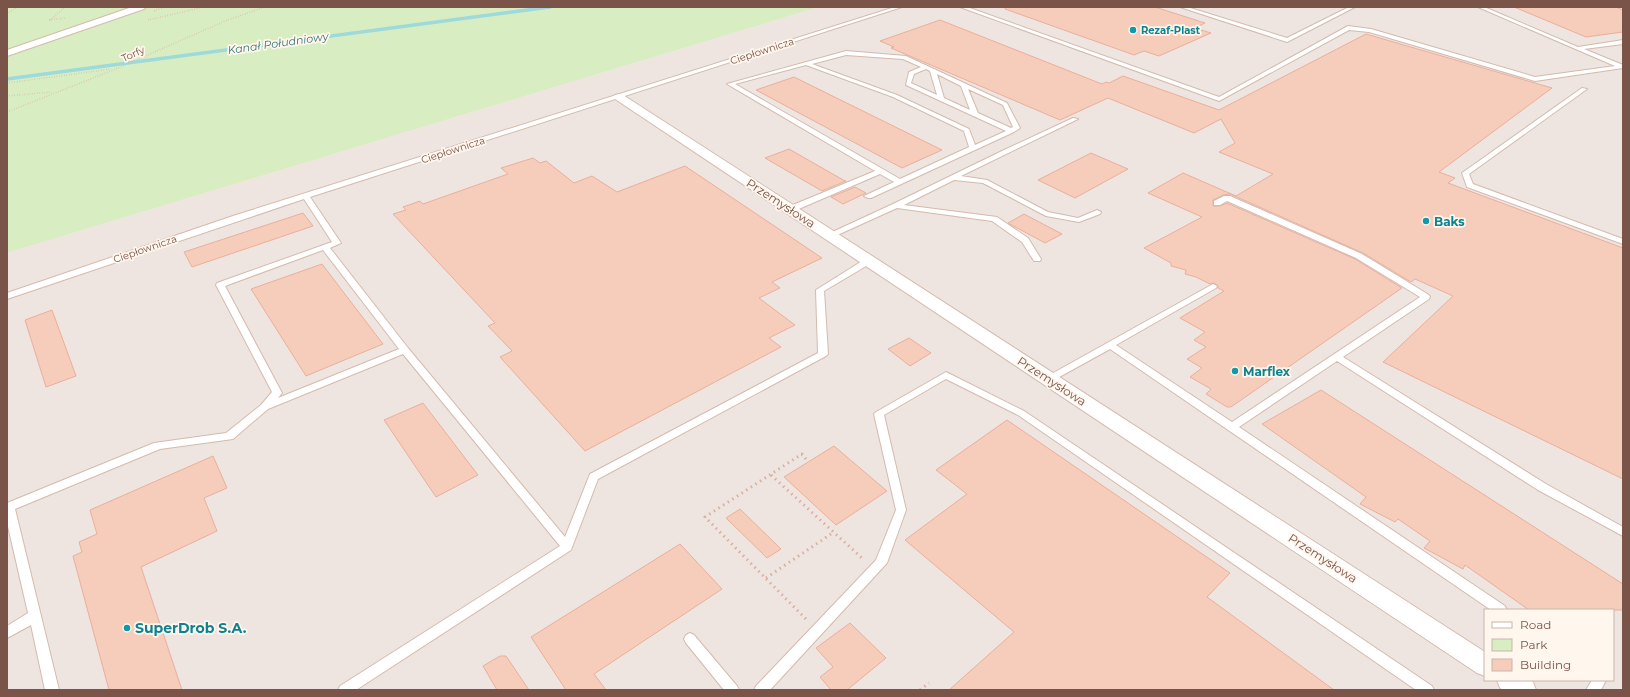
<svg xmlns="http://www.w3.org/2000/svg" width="1630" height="697" font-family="Montserrat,sans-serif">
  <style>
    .industrial { fill: #eee5e0; fill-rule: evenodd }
    .green { fill: #d9edc2 }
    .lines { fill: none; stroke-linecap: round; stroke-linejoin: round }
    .stream { stroke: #9ddadc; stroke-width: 3.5 }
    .building { fill: #f6ccbb; stroke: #eaaf9a }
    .service-casing { stroke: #d4baad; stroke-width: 2 }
    .minor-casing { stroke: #d4baad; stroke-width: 2 }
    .path-far2 { stroke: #dbae9d; stroke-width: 1.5; stroke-dasharray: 0.5 2; stroke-linecap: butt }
    .path-far1 { stroke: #dbae9d; stroke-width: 2.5; stroke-dasharray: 1 3; stroke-linecap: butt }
    .path { stroke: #dbae9d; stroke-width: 3; stroke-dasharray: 1.5 4; stroke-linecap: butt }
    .service { fill: #fff; fill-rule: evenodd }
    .minor { fill: #fff; fill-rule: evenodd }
    .culture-dot { fill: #0f9aa8; stroke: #fff6ed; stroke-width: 1.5 }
    .labels { text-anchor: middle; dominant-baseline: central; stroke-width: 3.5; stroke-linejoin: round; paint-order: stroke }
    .far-culture-label { font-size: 10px; font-weight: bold; fill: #0d838f; stroke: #fff6ed; text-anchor: start }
    .far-street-label { font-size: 10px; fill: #7a5448; stroke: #fff6ed }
    .far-water-label { font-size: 11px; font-style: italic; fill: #387579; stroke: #fff6ed }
    .street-label { font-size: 12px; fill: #7a5448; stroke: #fff6ed }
    .culture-label { font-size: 12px; font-weight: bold; fill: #0d838f; stroke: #fff6ed; text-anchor: start }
    .near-culture-label { font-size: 14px; font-weight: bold; fill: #0d838f; stroke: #fff6ed; text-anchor: start }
  </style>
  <rect width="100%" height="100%" fill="#fef2e6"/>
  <!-- industrial -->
  <path class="industrial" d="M819 7H1623V690H7V253ZM1485 610H1613V680H1485Z"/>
  <!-- green -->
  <path class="green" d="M7 7H819L7 253Z"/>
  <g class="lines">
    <!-- stream -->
    <path class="stream" d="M7 79 550 7"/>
  </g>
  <!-- building -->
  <path class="building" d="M1005 7H1155L1205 23 1195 28 1211 33 1159 56 1144 51 1134 55 1005 9Z
    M1514 7H1616L1623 10V32L1586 37Z
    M940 20 1102 84 1106 82 1109 83 1123 76 1219 110 1366 34 1552 88 1439 172 1455 178 1448 183 1623 248V479L1383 362 1453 296 1415 279 1411 282 1363 253 1230 194 1223 195 1213 200V206H1220L1227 203 1355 259 1402 288 1231 407H1227L1206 394 1211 389 1190 377 1202 368 1187 359 1206 347 1194 340 1205 332 1180 318 1224 291 1218 288V286L1214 283 1210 284 1196 277 1185 274 1186 270 1171 266V263L1144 248 1202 217 1148 193 1183 173 1236 196 1273 174 1219 152 1235 143 1221 119 1194 133 1108 98 1060 120 891 48 894 47 880 41Z
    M794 77 942 150 902 168 756 90Z
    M789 149 845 181H846L822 191 765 158Z
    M1091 153 1128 169 1075 198 1038 180Z
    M533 158 540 163 546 161 574 183 592 176 617 192 685 166 822 258 772 282 780 288 759 298 795 325 769 338 781 347 585 451 500 357 512 351 488 326 495 323 393 214 406 210 403 207 420 201 423 204 508 174 501 168Z
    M855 187 866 193 843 204 831 197Z
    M303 213 313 226 192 267 184 252Z
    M1024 214 1062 234 1045 243 1008 223Z
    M322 264 383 344 306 376 251 289Z
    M52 310 76 376 46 387 25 320Z
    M909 338 931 353 910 366 888 349Z
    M1321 390 1623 584V610H1529L1465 565 1463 569 1424 548 1430 541 1398 519 1395 522 1360 504 1366 497 1262 424Z
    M423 403 478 475 436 497 384 420Z
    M1007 420 1230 573 1207 597 1334 690H949L1014 632 905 540 967 494 936 470Z
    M834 446 887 491 836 525 784 477Z
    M213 456 227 488 204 498 217 531 141 567 182 690H109L73 556 82 552 79 542 97 534 90 510Z
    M740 509 781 549 767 558 726 518Z
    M680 544 722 589 594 674 606 690H566L531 637Z
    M850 623 886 658 847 690H831L820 677 833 667 816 648Z
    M500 656H506L529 690H497L483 666Z"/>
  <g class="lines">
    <defs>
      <path id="service" d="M895 7H902L310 197 341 243 330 248 408 348 565 537 590 474 818 353 816 290 867 258H873L874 260 873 262 824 291 828 354 826 356 598 479 571 550 356 690H338L340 686 560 546 403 354 268 409 233 439 160 449 15 509 59 690H45L31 625 7 638V626L28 613 7 522V503L154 443 226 433 261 405 272 392 216 285 217 283 332 242 304 199 7 299V293L233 216ZM323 250 399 349 278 398 282 393 225 286Z
        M960 7H967L1219 97 1348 26 1371 29 1535 77 1615 66 1478 7H1484L1578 47 1623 40V44L1584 49 1623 65V68L1535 81 1369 32 1349 30 1219 101Z
        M1180 7H1187L1287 38 1349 7H1355L1287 42Z
        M846 51 906 56 1007 103 1020 128 1014 132 871 198H868L864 196 894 182 880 174 794 211H788V207L875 171 727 84ZM846 55 903 59 921 67 909 72 906 85 1006 131 975 145 969 129 897 95 812 64ZM806 65 893 97 964 131 969 147 900 179 735 84ZM926 69 930 71 937 95 911 83 914 74ZM937 74 961 86 970 110 944 98ZM968 89 1003 105 1013 127 1011 128 978 113Z
        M1582 88 1587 89 1469 174 1473 184 1623 239V244L1467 187 1462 173Z
        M1073 118 1078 119 961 176 987 180 1048 212 1078 218 1097 210 1101 212 1100 214 1079 222 1046 216 983 183 954 180 904 205 997 217 1028 238 1041 259 1040 261H1034L1022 242 992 221 897 208 833 237H827L826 235 893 204 1002 151Z
        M1224 196H1230L1362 254 1429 295 1430 297 1429 299 1343 357 1546 484 1623 527V536L1538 490 1337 361 1239 427 1505 606 1507 610H1491L1110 349 1052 381H1046L1044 379 1046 377 1213 284 1217 286 1216 288 1116 345 1232 422 1420 297 1356 258 1227 201 1220 205H1214V201Z
        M946 372 1024 411 1432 686 1434 690H1416L1018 415 946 379 884 415 906 510 887 563 770 690H754L756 686 876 560 896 510 874 414 876 412Z
        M690 633 694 635 737 686 739 690H724L686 643 684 639 686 635Z
        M1592 680H1606L1601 690H1586Z"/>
      <path id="minor" d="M132 7H146L144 9 7 56V50Z
        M619 94 623 95 1485 652V676L1477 673 615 99 613 97 615 95Z
        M1497 680H1530L1533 682 1536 690H1503L1500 688Z"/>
    </defs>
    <!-- service casing -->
    <use href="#service" class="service-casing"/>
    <!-- minor casing -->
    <use href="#minor" class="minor-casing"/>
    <!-- path-far2 -->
    <path class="path-far2" d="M154 11 165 7
      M7 14 17 7
      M49 20 65 18
      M50 20 65 7
      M148 20 204 7
      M7 83 111 69
      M7 96 52 92
      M7 112 116 69 225 21 265 7"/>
    <!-- path-far1 -->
    <path class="path-far1" d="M801 455H803"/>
    <!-- path -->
    <path class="path" d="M806 459 802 454 705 517 806 619
      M771 475 863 559
      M766 578 834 532
      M920 690 929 683"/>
    <!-- service -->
    <use href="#service" class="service"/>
    <!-- minor -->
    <use href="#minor" class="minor"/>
  </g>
  <!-- markers -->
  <g class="culture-dot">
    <circle cx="1133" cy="30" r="4"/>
    <circle cx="1426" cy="221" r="4"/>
    <circle cx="1235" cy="371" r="4"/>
    <circle cx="127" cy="628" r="4"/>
  </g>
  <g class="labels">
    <!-- far-culture labels -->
    <g class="far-culture-label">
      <text x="1141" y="30">Rezaf-Plast</text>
    </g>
    <!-- far-street labels -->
    <g class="far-street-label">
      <text transform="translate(762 51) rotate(-18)">Ciepłownicza</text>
      <text transform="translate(133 54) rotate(-24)">Torfy</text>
      <text transform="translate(453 150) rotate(-18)">Ciepłownicza</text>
      <text transform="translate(145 249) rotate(-19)">Ciepłownicza</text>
    </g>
    <!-- far-water labels -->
    <g class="far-water-label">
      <text transform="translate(278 43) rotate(-8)">Kanał Południowy</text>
    </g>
    <!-- street labels -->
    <g class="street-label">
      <text transform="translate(781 203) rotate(33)">Przemysłowa</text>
      <text transform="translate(1052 381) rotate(33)">Przemysłowa</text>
      <text transform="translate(1323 558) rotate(33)">Przemysłowa</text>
    </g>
    <!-- culture labels -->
    <g class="culture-label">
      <text x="1434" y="221">Baks</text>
      <text x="1243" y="371">Marflex</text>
    </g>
    <!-- near-culture labels -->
    <g class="near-culture-label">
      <text x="135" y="628">SuperDrob S.A.</text>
    </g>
  </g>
  <!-- border -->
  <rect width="1630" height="697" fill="none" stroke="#7a5448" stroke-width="16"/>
  <!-- legend -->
  <rect x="1484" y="609" width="130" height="72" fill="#fff6ed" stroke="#cab5ab"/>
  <rect x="1492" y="622" width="20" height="6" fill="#ffffff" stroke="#cab5ab"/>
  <text x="1520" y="629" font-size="12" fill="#7a5448">Road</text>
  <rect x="1492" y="639" width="20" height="12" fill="#d9edc2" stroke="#cab5ab"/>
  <text x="1520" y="649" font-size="12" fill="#7a5448">Park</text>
  <rect x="1492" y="659" width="20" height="12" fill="#f6ccbb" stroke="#cab5ab"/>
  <text x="1520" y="669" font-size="12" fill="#7a5448">Building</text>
</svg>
